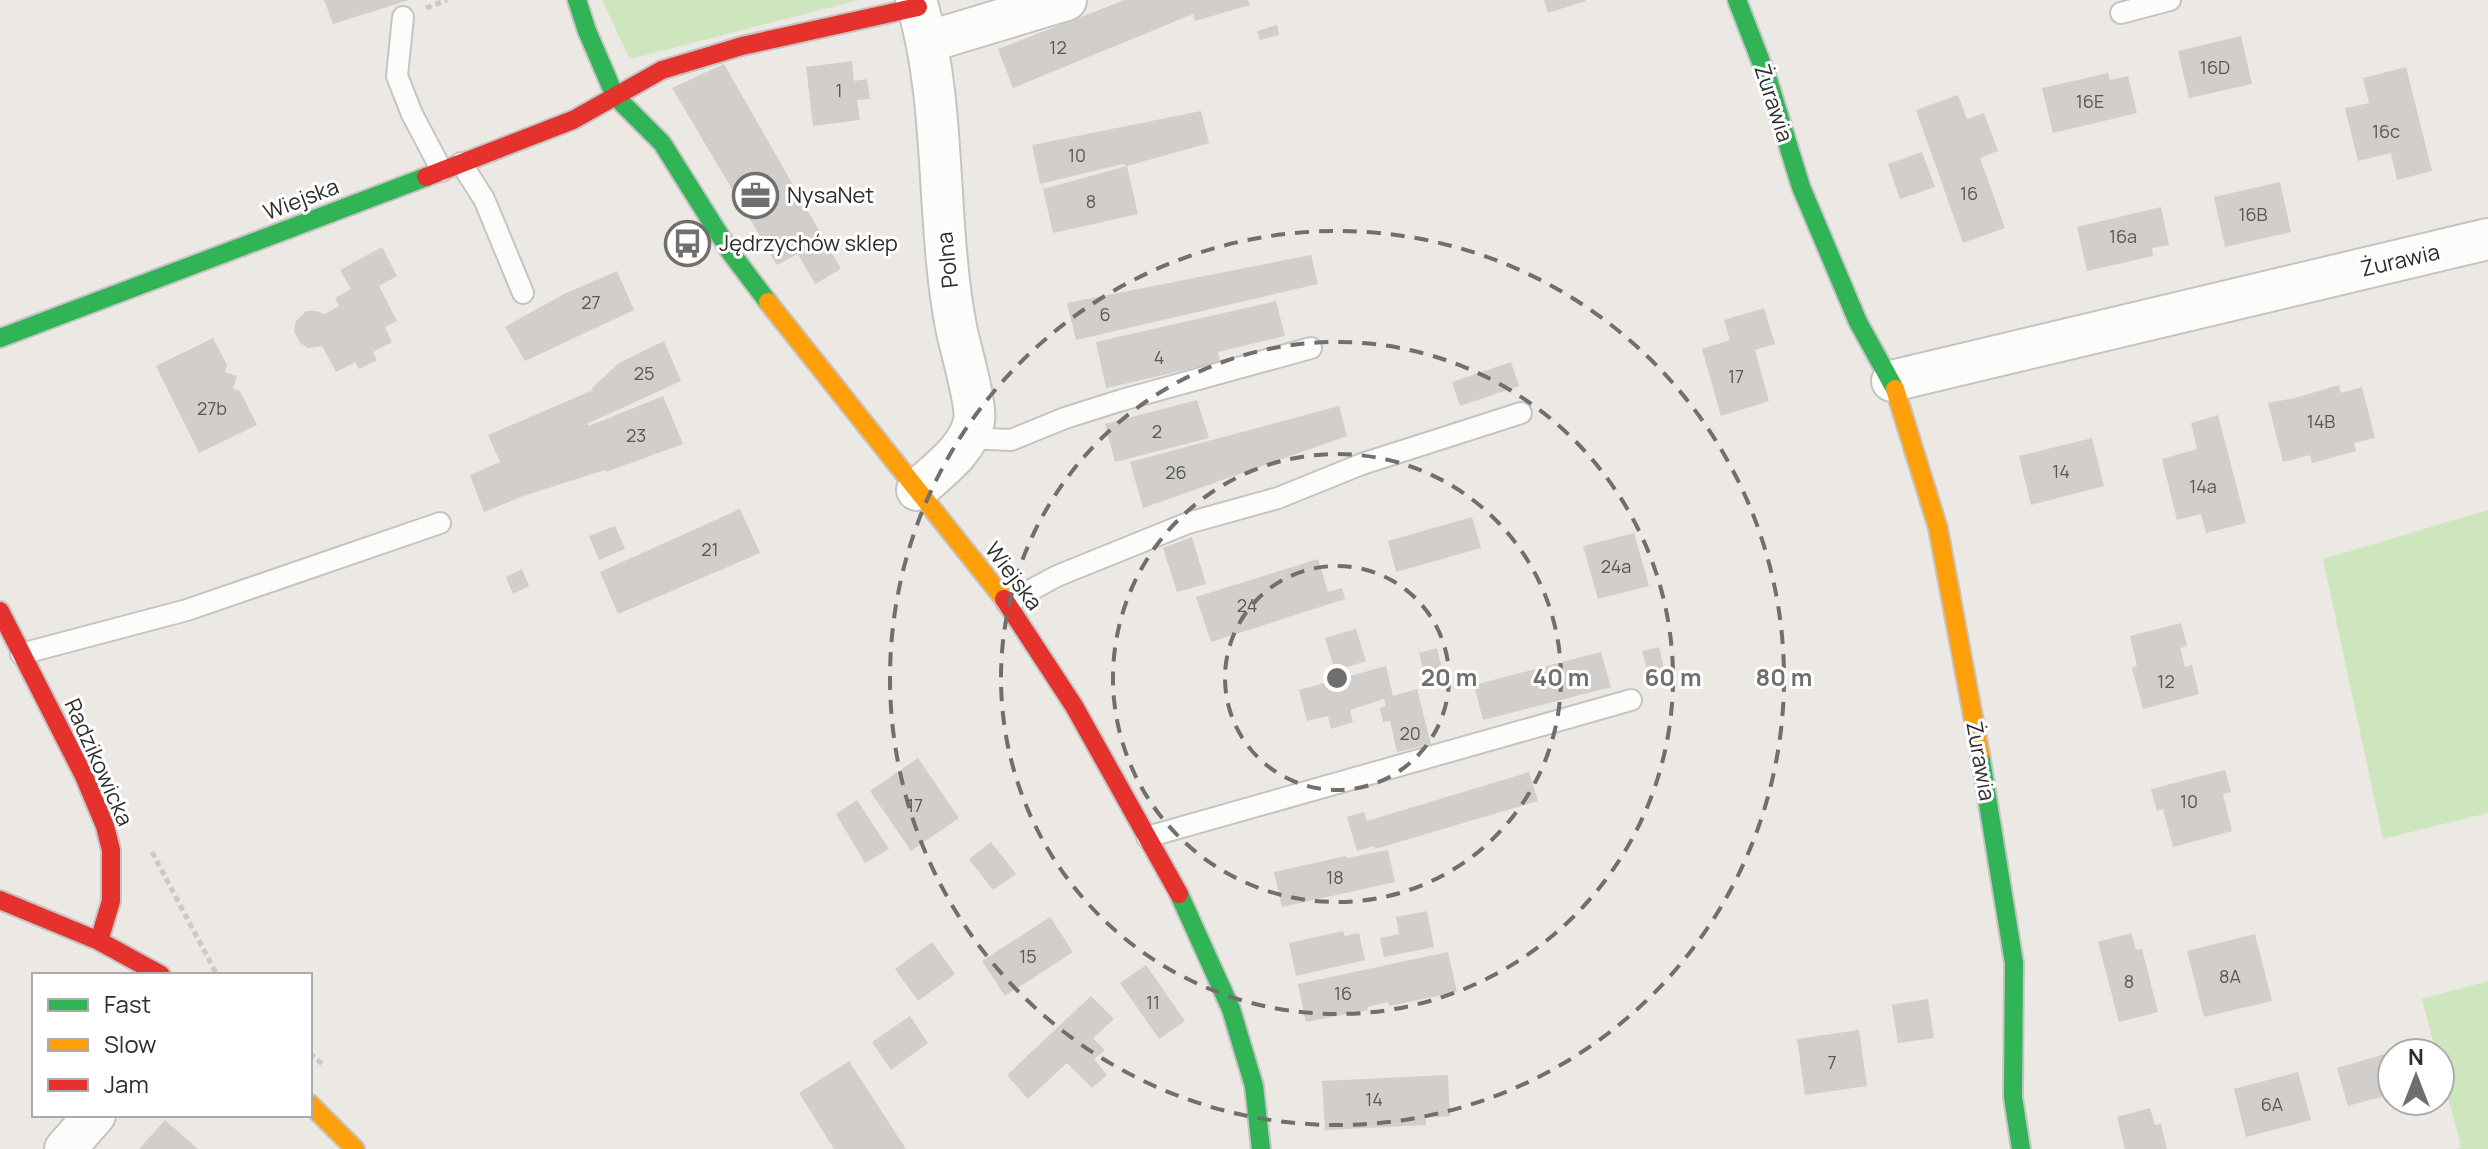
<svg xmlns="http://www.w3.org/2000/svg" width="2488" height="1149" font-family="Manrope,sans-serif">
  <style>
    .green { fill: #cee6be }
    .building { fill: #d1cecb }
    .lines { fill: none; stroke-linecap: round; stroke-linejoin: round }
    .lane-casing { stroke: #c5c4c5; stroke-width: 24 }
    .street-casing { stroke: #c5c4c5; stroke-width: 44 }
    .fast-casing { stroke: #c5c4c5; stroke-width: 22 }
    .slow-casing { stroke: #c5c4c5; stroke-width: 22 }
    .jam-casing { stroke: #c5c4c5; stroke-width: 22 }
    .path { stroke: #c9c9c8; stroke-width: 5; stroke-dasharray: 6 4; stroke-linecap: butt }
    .lane { stroke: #fcfcfb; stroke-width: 20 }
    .street { stroke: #fcfcfb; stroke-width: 40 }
    .fast { stroke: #30b455; stroke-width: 18 }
    .slow { stroke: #ff9f0a; stroke-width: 18 }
    .jam { stroke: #e5322d; stroke-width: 18 }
    .ring { fill: none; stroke: #706f6e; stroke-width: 4; stroke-dasharray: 14 10 }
    .labels { text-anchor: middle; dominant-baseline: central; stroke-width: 6; stroke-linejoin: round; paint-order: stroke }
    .number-label { font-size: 18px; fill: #585857 }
    .street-label { font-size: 22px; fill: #2e2e2e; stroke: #fff }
    .poi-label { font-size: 22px; fill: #2e2e2e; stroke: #fff; text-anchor: start }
    .centre { fill: #706f6e; stroke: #fff; stroke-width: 4 }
    .ring-label { font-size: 24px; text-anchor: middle; font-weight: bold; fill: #706f6e; stroke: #fff; stroke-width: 6; stroke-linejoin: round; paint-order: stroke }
  </style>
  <rect width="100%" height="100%" fill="#ece8e4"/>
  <!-- green -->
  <path class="green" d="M602 0H859L630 59Z
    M2488 510V813L2383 839 2323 559Z
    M2488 981V1149H2455L2461 1147 2440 1066V1053H2436L2422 999Z"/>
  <!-- building -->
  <path class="building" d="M324 0H409L333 24Z
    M1125 0H1248L1250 5 1195 21 1193 14 1013 88 998 49Z
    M1544 0H1585L1586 1 1548 13Z
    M1277 25 1279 35 1260 40 1257 31Z
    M2241 36 2252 84 2189 98 2178 51Z
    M852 61 854 81 867 79 870 99 857 100 860 120 813 126 806 67Z
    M724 64 841 269 815 284 798 254 777 265 672 88Z
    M2406 67 2432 171 2397 180 2391 153 2358 161 2345 108 2369 103 2363 78Z
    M2108 73 2110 80 2128 76 2137 113 2053 133 2042 88Z
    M1958 95 1967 119 1984 113 1998 151 1980 158 2005 228 1963 243 1916 110Z
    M1201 111 1209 143 1127 166 1138 214 1053 233 1043 189 1127 166 1123 164 1040 184 1032 145Z
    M1922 152 1935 187 1900 199 1888 164Z
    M2280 182 2291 232 2225 247 2214 197Z
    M2161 207 2169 245 2152 248 2153 256 2087 271 2077 227Z
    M382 247 397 276 379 286 397 321 385 327 392 342 373 352 377 360 359 369 355 362 336 372 322 346 308 348 300 343 294 331 296 321 306 311H316L325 314 339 306 335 298 351 289 340 270Z
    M1311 255 1318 284 1076 340 1067 303Z
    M617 271 634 310 525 361 505 327 564 294Z
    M1276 301 1285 336 1218 352 1220 362 1106 388 1096 342Z
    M1764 308 1775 344 1755 350 1769 401 1721 416 1702 349 1730 340 1724 320Z
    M213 338 227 365 225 372 237 376 233 388 240 391 257 425 199 453 156 366Z
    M664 341 681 381 587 424 589 426 663 396 683 444 606 472 605 470 526 495 484 512 470 475 500 462 488 435 593 390 592 388 619 363Z
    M1511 362 1519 386 1460 406 1452 382Z
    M2339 385 2341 393 2362 387 2375 438 2354 443 2356 451 2312 463 2310 455 2283 462 2268 403 2295 398Z
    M1197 400 1209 438 1115 462 1105 424Z
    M1339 406 1347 436 1143 508 1130 462Z
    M2218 415 2246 523 2206 533 2201 514 2177 520 2162 459 2197 449 2191 423Z
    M2092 438 2104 486 2031 505 2019 456Z
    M740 509 760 553 618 614 600 572Z
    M1472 517 1481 548 1396 572 1388 541Z
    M615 526 625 549 599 560 589 536Z
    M1634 533 1649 586 1598 599 1583 546Z
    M1192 537 1206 584 1177 592 1163 548Z
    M1318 559 1328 592 1342 588 1345 599 1211 642 1196 597Z
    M522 569 529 586 513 594 506 577Z
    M2181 623 2187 646 2180 648 2185 667 2192 665 2199 694 2143 709 2132 668 2137 666 2130 636Z
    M1356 629 1366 661 1335 671 1325 638Z
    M1659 647 1665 673 1649 676 1642 651Z
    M1437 648 1446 685 1428 689 1419 653Z
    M1601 652 1611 687 1483 720 1474 685Z
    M1386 666 1393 696 1417 689 1431 744 1397 752 1390 721 1383 722 1380 708 1386 706 1384 699 1350 710 1353 722 1331 729 1328 716 1307 721 1299 690Z
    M918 758 959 818 911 851 870 791Z
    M2225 770 2231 792 2223 794 2232 831 2173 847 2163 809 2157 811 2151 789Z
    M1529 772 1538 801 1375 849 1374 846 1357 851 1347 817 1364 812 1367 821Z
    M857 800 889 849 865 863 836 814Z
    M991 842 1016 874 993 890 969 859Z
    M1388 850 1395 882 1282 907 1274 872 1346 856 1347 858Z
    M1427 911 1434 947 1384 957 1380 938 1399 934 1396 917Z
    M1050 917 1073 952 1005 996 982 961Z
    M1343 931 1345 936 1359 933 1365 960 1296 976 1289 943Z
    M2131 933 2136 950 2142 949 2158 1012 2119 1022 2098 942Z
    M2255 934 2272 1001 2204 1017 2187 951Z
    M932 942 955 974 918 1001 895 969Z
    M1448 952 1457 992 1389 1006 1388 1002 1367 1007 1368 1010 1306 1022 1298 984Z
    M1146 965 1185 1021 1159 1039 1120 983Z
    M1091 996 1114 1019 1093 1038 1105 1050 1094 1059 1107 1075 1092 1088 1067 1063 1028 1099 1007 1075Z
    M1928 999 1934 1038 1898 1043 1892 1005Z
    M910 1016 928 1043 891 1070 872 1042Z
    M1859 1030 1867 1086 1805 1095 1797 1039Z
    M2416 1046 2418 1053H2394L2393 1052Z
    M2392 1052V1094L2348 1106 2337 1068Z
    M849 1061 906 1149H834L799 1093Z
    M2298 1072 2311 1120 2246 1137 2234 1089Z
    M1448 1075 1450 1116 1426 1118V1125L1325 1130 1322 1081Z
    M2150 1108 2155 1125 2161 1124 2167 1149H2125L2117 1117Z
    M165 1120 198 1149H139Z"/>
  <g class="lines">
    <defs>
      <path id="lane" d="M2121 13 2170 0
        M403 17 397 76 412 114 442 171
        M461 163 484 199 523 293
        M968 438 1011 440 1065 418 1122 400 1311 348
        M1007 603 1057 576 1188 523 1278 498 1362 464 1521 413
        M21 654 187 610 440 523
        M1147 837 1631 700"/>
      <path id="street" d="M916 0C948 107 935 222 957 332 961 350 977 405 974 421 968 450 938 471 917 490
        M927 42 1066 0
        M1892 381 2488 239
        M65 1149 95 1115"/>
      <path id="fast" d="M577 0 587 31 615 96 662 143 731 253 768 302
        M1737 0 1768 80 1801 187 1858 322 1895 389
        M0 338 426 177
        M1980 754 2014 963 2013 1097 2021 1149
        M1179 894 1231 1009 1254 1086 1261 1149"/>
      <path id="slow" d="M768 302 1004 599
        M1895 389 1938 528 1980 754
        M310 1104 355 1149"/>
      <path id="jam" d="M426 177 573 120 662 70 742 46 918 7
        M1004 599 1074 706 1179 894
        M0 611 84 776 105 826 111 850V901L99 941
        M0 900 99 941 161 975"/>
    </defs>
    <!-- lane casing -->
    <use href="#lane" class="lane-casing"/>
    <!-- street casing -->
    <use href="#street" class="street-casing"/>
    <!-- fast casing -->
    <use href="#fast" class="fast-casing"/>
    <!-- slow casing -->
    <use href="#slow" class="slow-casing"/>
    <!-- jam casing -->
    <use href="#jam" class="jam-casing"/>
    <!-- path -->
    <path class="path" d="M426 8 447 0
      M152 852 217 975
      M310 1053 322 1064"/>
    <!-- lane -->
    <use href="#lane" class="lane"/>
    <!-- street -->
    <use href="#street" class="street"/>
    <!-- fast -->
    <use href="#fast" class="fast"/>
    <!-- slow -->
    <use href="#slow" class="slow"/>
    <!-- jam -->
    <use href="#jam" class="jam"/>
  </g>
  <!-- distance rings -->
  <g class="ring">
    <circle cx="1337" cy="678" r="112"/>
    <circle cx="1337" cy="678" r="224"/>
    <circle cx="1337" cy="678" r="336"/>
    <circle cx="1337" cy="678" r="447"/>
  </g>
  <!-- icons -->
  <defs>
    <symbol id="office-ring" viewBox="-11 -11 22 22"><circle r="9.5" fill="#fff" stroke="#706f6e" stroke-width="1.5"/><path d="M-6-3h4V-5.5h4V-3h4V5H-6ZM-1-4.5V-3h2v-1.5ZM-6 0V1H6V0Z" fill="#706f6e"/></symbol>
    <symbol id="bus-ring" viewBox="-11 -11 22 22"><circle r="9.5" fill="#fff" stroke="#706f6e" stroke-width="1.5"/><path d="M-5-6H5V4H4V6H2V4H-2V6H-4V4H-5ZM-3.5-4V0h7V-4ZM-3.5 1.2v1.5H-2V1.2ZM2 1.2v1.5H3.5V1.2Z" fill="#706f6e"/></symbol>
  </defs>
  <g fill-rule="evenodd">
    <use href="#office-ring" x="730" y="170" width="51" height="51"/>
    <use href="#bus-ring" x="662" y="218" width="51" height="51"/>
  </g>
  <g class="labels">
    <!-- number labels -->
    <g class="number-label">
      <text x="1058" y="47">12</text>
      <text x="2215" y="67">16D</text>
      <text x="839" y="90">1</text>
      <text x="2090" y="101">16E</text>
      <text x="2386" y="131">16c</text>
      <text x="1077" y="155">10</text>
      <text x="1969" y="193">16</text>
      <text x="1091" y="201">8</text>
      <text x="2253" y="214">16B</text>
      <text x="2123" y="236">16a</text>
      <text x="591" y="302">27</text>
      <text x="1105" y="314">6</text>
      <text x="1159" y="357">4</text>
      <text x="644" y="373">25</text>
      <text x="1736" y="376">17</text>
      <text x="212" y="408">27b</text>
      <text x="2321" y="421">14B</text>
      <text x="1157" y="431">2</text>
      <text x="636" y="435">23</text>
      <text x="2061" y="471">14</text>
      <text x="1176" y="472">26</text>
      <text x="2203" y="486">14a</text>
      <text x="710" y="549">21</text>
      <text x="1616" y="566">24a</text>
      <text x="1247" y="605">24</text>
      <text x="2166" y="681">12</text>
      <text x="1410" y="733">20</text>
      <text x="2189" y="801">10</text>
      <text x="915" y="805">17</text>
      <text x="1335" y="877">18</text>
      <text x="1028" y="956">15</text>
      <text x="2230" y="976">8A</text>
      <text x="2129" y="981">8</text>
      <text x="1343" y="993">16</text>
      <text x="1153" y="1002">11</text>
      <text x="1832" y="1062">7</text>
      <text x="1374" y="1099">14</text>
      <text x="2272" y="1104">6A</text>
    </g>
    <!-- street labels -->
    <g class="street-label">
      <text transform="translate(1774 103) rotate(72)">Żurawia</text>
      <text transform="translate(301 199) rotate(-21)">Wiejska</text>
      <text transform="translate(947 260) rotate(-96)">Polna</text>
      <text transform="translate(2400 260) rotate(-13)">Żurawia</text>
      <text transform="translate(1014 576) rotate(53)">Wiejska</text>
      <text transform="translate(1981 761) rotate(80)">Żurawia</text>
      <text transform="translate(99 762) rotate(66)">Radzikowicka</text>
    </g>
    <!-- poi labels -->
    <g class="poi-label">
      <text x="787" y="195">NysaNet</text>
      <text x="719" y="243">Jędrzychów sklep</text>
    </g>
  </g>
  <circle cx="1337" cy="678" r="12" class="centre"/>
  <g class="ring-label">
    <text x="1449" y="686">20 m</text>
    <text x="1561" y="686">40 m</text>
    <text x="1673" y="686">60 m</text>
    <text x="1784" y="686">80 m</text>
  </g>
  <!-- legend -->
  <rect x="32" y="973" width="280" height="144" fill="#ffffff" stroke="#ababab" stroke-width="2"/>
  <rect x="48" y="999" width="40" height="12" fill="#30b455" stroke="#ababab" stroke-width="2"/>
  <text x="104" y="1013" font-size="24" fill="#2e2e2e">Fast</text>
  <rect x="48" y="1039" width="40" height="12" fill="#ff9f0a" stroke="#ababab" stroke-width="2"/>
  <text x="104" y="1053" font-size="24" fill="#2e2e2e">Slow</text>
  <rect x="48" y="1079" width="40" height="12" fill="#e5322d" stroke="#ababab" stroke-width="2"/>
  <text x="104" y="1093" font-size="24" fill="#2e2e2e">Jam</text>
  <!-- north arrow -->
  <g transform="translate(2416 1077)"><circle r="38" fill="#ffffff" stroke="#ababab" stroke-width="2"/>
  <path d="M0-6L14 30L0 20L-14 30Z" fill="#706f6e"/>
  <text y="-12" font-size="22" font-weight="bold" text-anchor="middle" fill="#2e2e2e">N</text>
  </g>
</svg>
